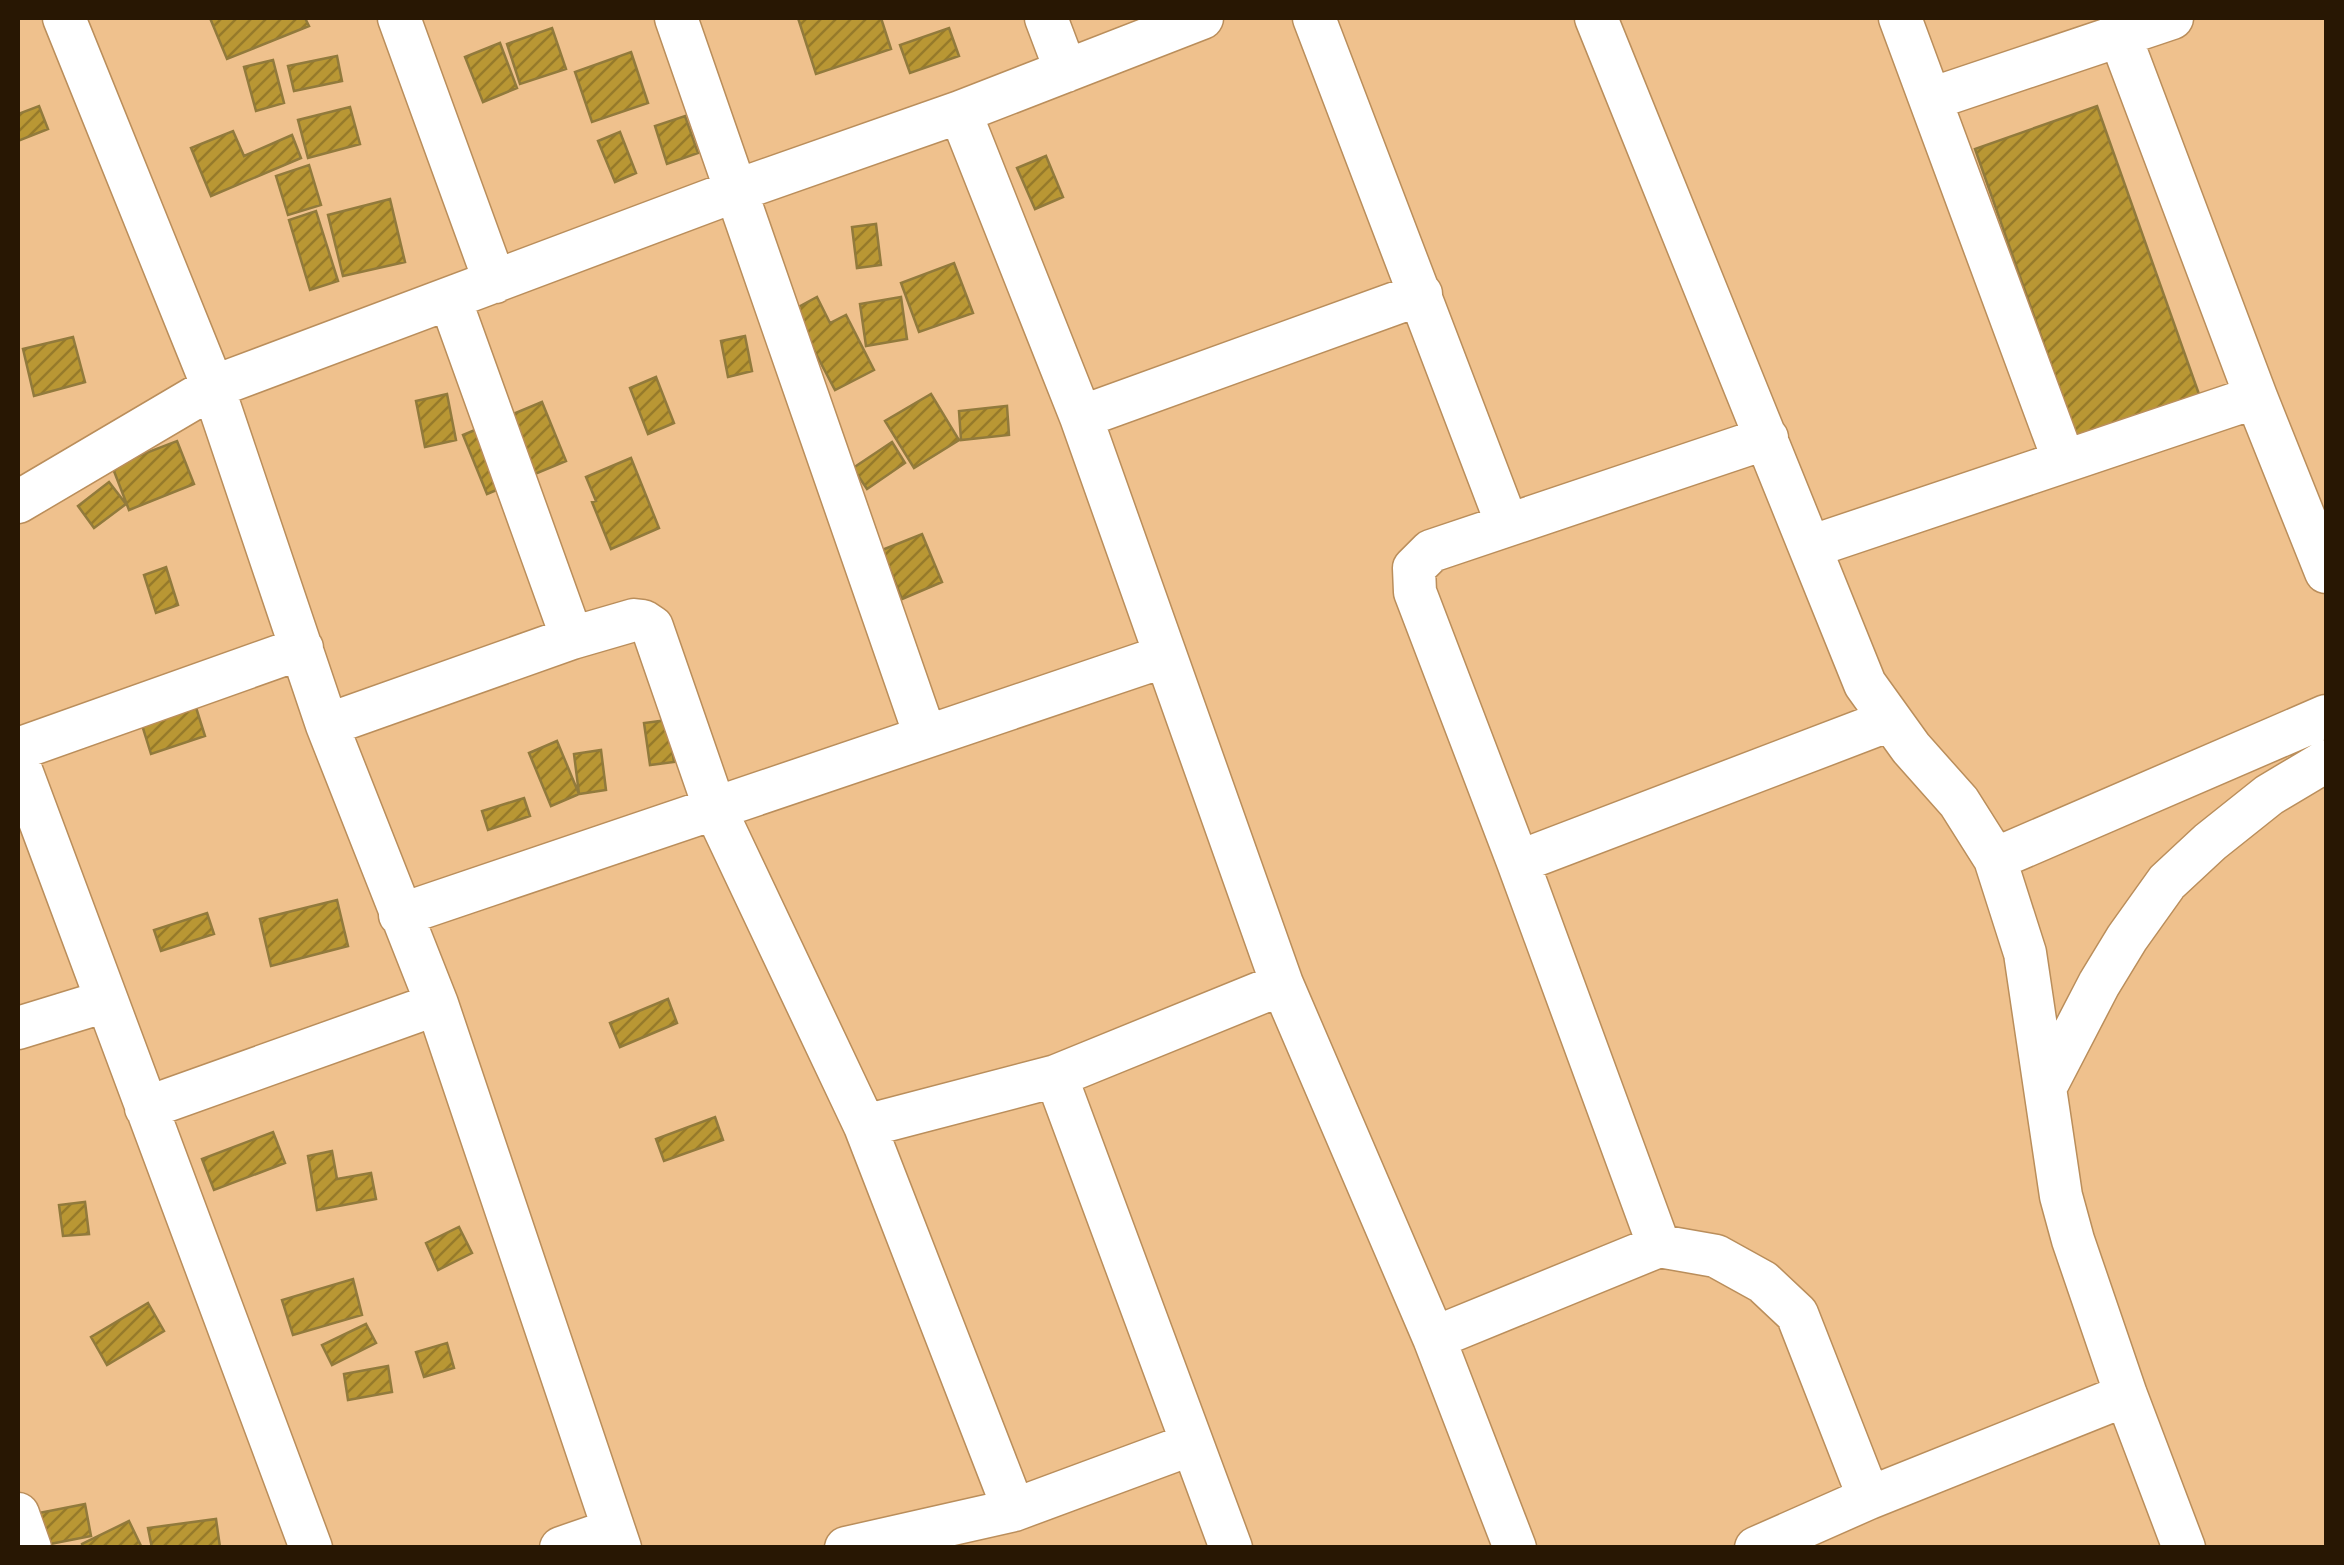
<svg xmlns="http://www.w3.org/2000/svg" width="2344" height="1565" font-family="'Titillium Web',sans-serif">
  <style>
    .building { fill: url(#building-hatch); stroke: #917a3c; stroke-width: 2.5 }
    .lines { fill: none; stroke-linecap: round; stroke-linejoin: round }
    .minor-casing { stroke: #ba8e5b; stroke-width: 45 }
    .minor { stroke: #fff; stroke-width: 42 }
  </style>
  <defs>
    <pattern id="building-hatch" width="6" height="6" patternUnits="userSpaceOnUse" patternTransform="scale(2.5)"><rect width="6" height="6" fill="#b99734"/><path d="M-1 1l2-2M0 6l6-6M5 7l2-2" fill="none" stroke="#967a2a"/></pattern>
  </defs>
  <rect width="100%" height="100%" fill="#efc18d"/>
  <!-- building -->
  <path class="building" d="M210 18H305L309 26 227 59Z
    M798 18H881L891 49 816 74Z
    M552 28 566 69 520 84 507 44Z
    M949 28 959 56 910 73 900 45Z
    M500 43 517 88 483 102 465 57Z
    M631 52 648 103 592 122 575 72Z
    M337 56 342 81 294 91 288 66Z
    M273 60 284 103 256 111 244 67Z
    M39 106 48 129 18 141V114Z
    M2097 106 2200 397 2078 441 1975 149Z
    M350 107 360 144 308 158 298 120Z
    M685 116 698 153 667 164 655 126Z
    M233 131 244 156 292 135 301 158 211 196 191 148Z
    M620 132 636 173 615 182 598 141Z
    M1046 156 1063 197 1035 209 1017 168Z
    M309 165 321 205 288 215 276 176Z
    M390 199 405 262 343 276 328 215Z
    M316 211 338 281 310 290 289 220Z
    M876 224 881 265 857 268 852 227Z
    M954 263 973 313 919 332 901 283Z
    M817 297 830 323 846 315 874 370 835 390 793 310Z
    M901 297 907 339 866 346 860 304Z
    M745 336 752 371 728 377 721 341Z
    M73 337 85 382 34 396 23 349Z
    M656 377 674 423 648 434 630 388Z
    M447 394 456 440 425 447 416 401Z
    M931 394 959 440 914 468 885 421Z
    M542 402 566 461 487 494 463 435Z
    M1007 406 1009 435 961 440 959 411Z
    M177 441 194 484 129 510 112 466Z
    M892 442 905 463 867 489 853 468Z
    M631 458 659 528 611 549 592 502 596 501 586 477Z
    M109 482 126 504 94 528 78 506Z
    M922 534 942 582 902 599 882 550Z
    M166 567 178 605 156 613 144 575Z
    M187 679 205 736 151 754 133 696Z
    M668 720 674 762 650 765 644 723Z
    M557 741 579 794 551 806 529 753Z
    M601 750 606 790 579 794 574 754Z
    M524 798 530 816 488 830 482 811Z
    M337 900 348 946 271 966 260 919Z
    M207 913 214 934 161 951 154 930Z
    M668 999 677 1023 620 1047 610 1023Z
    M715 1117 723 1140 664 1161 656 1139Z
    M273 1132 285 1163 214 1190 202 1159Z
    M332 1151 337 1179 371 1173 376 1199 317 1210 308 1156Z
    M85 1202 89 1234 63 1236 59 1205Z
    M459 1227 472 1253 438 1270 426 1243Z
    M353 1279 362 1315 293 1335 282 1300Z
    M148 1303 164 1331 107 1365 91 1337Z
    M366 1324 376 1343 332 1365 322 1345Z
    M447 1343 454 1368 424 1377 416 1352Z
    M388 1366 392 1392 348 1400 344 1374Z
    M85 1504 91 1536 45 1545 39 1513Z
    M216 1519 220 1547 152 1548 148 1528Z
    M129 1521 142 1548H83L82 1544Z"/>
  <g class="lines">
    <defs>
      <path id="minor" d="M64 18 213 387 327 725 437 1004 620 1548
        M399 18 495 282
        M676 18 925 735
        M1046 18 1066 71
        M1314 18 1507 524
        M1596 18 1865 684 1911 748 1959 802 1995 859 2025 953 2061 1196 2073 1240 2126 1395 2184 1548
        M1900 18 2064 461
        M2120 36 2256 397 2326 572
        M1931 99 2172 18
        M960 112 1081 417 1282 984 1434 1338 1515 1548
        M1081 417 1421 294
        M18 502 213 387 735 191 960 112 1202 18
        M1810 547 2256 397
        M572 638 634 620 643 621 652 627 715 809 865 1126 1014 1510
        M327 725 572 638 450 299
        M18 749 302 648
        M18 762 311 1548
        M1995 859 2326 716
        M1518 862 1890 720
        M400 915 1165 656
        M18 1028 106 1001
        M1056 1076 1231 1548
        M2045 1088 2099 984 2127 938 2167 882 2210 842 2269 795 2326 761
        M146 1108 437 1004
        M865 1126 1056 1076 1282 984
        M1659 1246 1518 862 1415 592 1414 568 1431 551 1767 438
        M1434 1338 1659 1246 1716 1256 1763 1282 1797 1314 1869 1498
        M18 1514 30 1548
        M561 1548 613 1530
        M846 1548 1014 1510 1192 1444
        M1756 1548 1869 1498 2126 1395"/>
    </defs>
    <!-- minor casing -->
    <use href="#minor" class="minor-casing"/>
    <!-- minor -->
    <use href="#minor" class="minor"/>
  </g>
  <!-- border -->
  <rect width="2344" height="1565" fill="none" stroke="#281703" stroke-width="40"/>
</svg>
